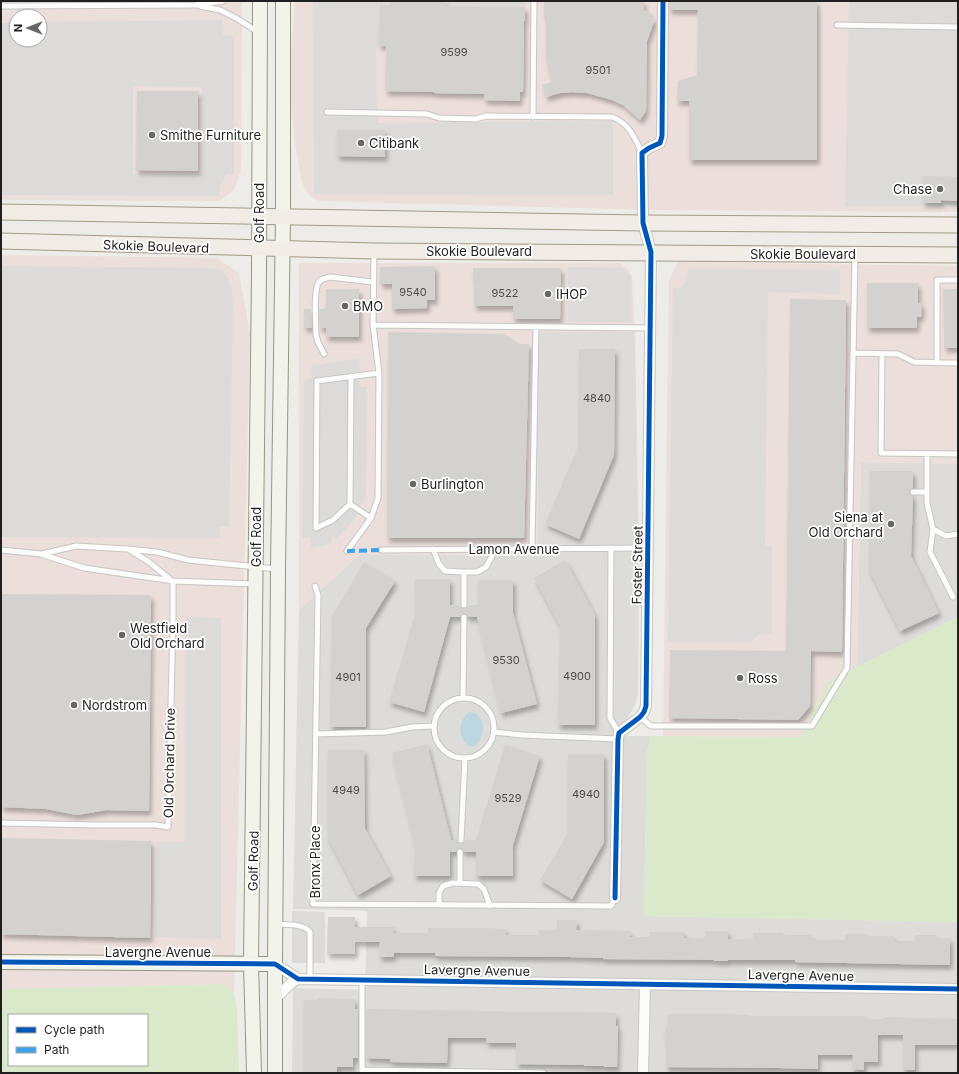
<svg xmlns="http://www.w3.org/2000/svg" width="959" height="1074" font-family="Inter,sans-serif">
  <style>
    .residential { fill: #dddcd9 }
    .commercial { fill: #ebdedb; fill-rule: evenodd }
    .religious { fill: #dcdbd9; fill-rule: evenodd }
    .grass { fill: #d9e9c9; fill-rule: evenodd }
    .water { fill: #bed6df }
    .building { fill: #d4d2cf; filter: url(#shadow) }
    .lines { fill: none; stroke-linecap: round; stroke-linejoin: round }
    .lane-casing { stroke: #c6c6c4; stroke-width: 7 }
    .street-casing { stroke: #c6c6c4; stroke-width: 12 }
    .secondary-casing { stroke: #949781; stroke-width: 16 }
    .primary-casing { stroke: #a39b86; stroke-width: 17 }
    .lane { stroke: #fcfcfc; stroke-width: 5 }
    .street { stroke: #fcfcfc; stroke-width: 10 }
    .secondary { stroke: #f2f3eb; stroke-width: 14 }
    .primary { stroke: #f1ede6; stroke-width: 15 }
    .quiet { stroke: #3da2ea; stroke-width: 4; stroke-dasharray: 8 4; stroke-linecap: butt }
    .cycleway-casing { stroke: #fff; stroke-width: 8 }
    .cycleway { stroke: #0057b8; stroke-width: 5 }
    .poi-dot { fill: #676765; stroke: #fff; stroke-width: 1.5 }
    .labels { text-anchor: middle; dominant-baseline: central; stroke-width: 3.5; stroke-linejoin: round; paint-order: stroke }
    .number-label { font-size: 11px; fill: #4c4c4b }
    .poi-label { font-size: 13px; fill: #1f1f1f; stroke: #fff; text-anchor: start }
    .street-label { font-size: 13px; fill: #1f1f1f; stroke: #fff }
  </style>
  <defs>
    <filter id="shadow"><feDropShadow dx="2.5" dy="4.5" stdDeviation="2" flood-color="#0004"/></filter>
  </defs>
  <rect width="100%" height="100%" fill="#eeece8"/>
  <!-- residential -->
  <path class="residential" d="M536 332H635L639 562 638 692 636 703 627 720 626 736H651L647 752 644 916 958 922V1073H292L293 988 365 990 367 911 293 909 299 610 360 554 538 556Z
    M861 462 958 464V617L857 667Z"/>
  <!-- commercial -->
  <path class="commercial" d="M1 1H242L241 171 234 190 219 201 1 200ZM16 16H40V40H16Z
    M295 1H958V212L652 210 319 201 309 195 302 183 295 143 290 97 291 54Z
    M1 255 217 258 239 273 250 334 234 994 225 984 1 989Z
    M678 262 958 266V464L861 462 857 667 827 682 801 737 663 736 669 280Z
    M299 263H620L627 268 632 276 635 332H536L538 556 360 554 299 610Z"/>
  <!-- religious -->
  <path class="religious" d="M313 1H391V5H380L379 46H376L377 123 613 121V195L314 194Z
    M445 1H526L525 7 445 6Z
    M849 1H958V206H845Z
    M223 20V35L234 36V174H226L220 186V196L1 195V23H16V40H40V22ZM133 86 202 87V174H133Z
    M1 266 210 268 221 270 228 278 231 287 233 298 229 527H220V538L1 537Z
    M568 267 623 268 631 277V322H568Z
    M688 269 840 270V294L768 292 765 546 772 547V634H760L750 642H668L673 288 682 287 687 277Z
    M359 358 360 387H367L366 496 354 520 336 539 332 535 331 544 311 548 310 538H302L304 381 312 378 311 366Z
    M185 617 221 618V939L155 937 157 842H185Z
    M292 911 325 912V963H292Z"/>
  <!-- grass -->
  <path class="grass" d="M958 617V922L644 916 647 752 651 736 801 737 827 682Z
    M225 984 234 994 237 1011 239 1073H1V989ZM9 1015H147V1065H9Z"/>
  <!-- water -->
  <path class="water" d="M469 712C487 712 486 738 475 746 475 746 469 746 469 746 467 745 465 742 464 741 458 732 460 718 469 712Z"/>
  <!-- building -->
  <path class="building" d="M391 1H445L444 6 525 7V21H524L523 92H520V101L484 100V94L434 93V92L385 91 386 46H379L380 5H391Z
    M544 1H644V10L650 13V17L655 19 647 41 646 111 640 120 623 105 612 100 587 93 572 92 560 93 546 97 542 85 552 82 546 58V16H544Z
    M669 1H817V160H689V101H677L678 81 697 75 698 10H669Z
    M137 91H198V171L136 170Z
    M337 130H385V157L337 156Z
    M923 176 958 177V201L941 200V203H923Z
    M435 266V300H427V308L392 309V284H380V267Z
    M473 268H561L560 319H513V306H474V280H473Z
    M867 283H918V303H922L921 317H917V328H867Z
    M326 289H359V337H326V328H320L319 309H326Z
    M943 289H958V348H944Z
    M790 299 846 300 842 652 811 651 810 706 798 720 669 718 670 650 786 651Z
    M304 309H311L312 328H304Z
    M388 332 504 334 519 344H529L524 538H387Z
    M579 349H615L614 455 579 539 545 524 578 447Z
    M870 471H913V488L911 489 909 492 910 494 913 496 911 556 939 613 900 631 869 570Z
    M565 560 595 615V725H558L560 626 534 578Z
    M364 562 395 581 366 628V727H330L332 616Z
    M415 579H450V605H460L461 607 464 609 467 607 468 605H478V580H513V613L537 704 501 713 477 617H468L467 615 464 613 461 615 460 617H450L424 712 389 702 415 614Z
    M1 594 151 595 149 811 107 810 77 815 46 809 1 807Z
    M427 744 451 840H457L458 842 460 844 464 842 465 840H476L505 745 540 756 513 845V876H476V852H464L462 849 460 848 457 850 456 852H450V876H414L415 844 392 753Z
    M328 750H364L365 829 391 876 358 895 328 838Z
    M568 754H604V842L572 899 540 880 568 833Z
    M1 838 151 841V890L150 938 1 934Z
    M328 917H355V927H394V933H428V928H479L506 929V935H539V930H557V920H577L576 930 630 931V937H650V932H684V938H705V931H728V939H753V933H783V935H810V939L845 940V934H867V936H894V941H915V935H936V938H950V965L795 962V960H728V961H714V960L603 959V958L569 957 435 956V953H394V957H379L380 942H355V954H327Z
    M317 998 355 999V1009H358V1058H353V1067H337V1073H304V1000H317Z
    M366 1009 616 1013V1026H618L617 1067H604V1066H584V1065L516 1064V1043H486V1038H448L447 1063 390 1062V1059L366 1058Z
    M668 1014H729L749 1015V1016H865V1019H884V1017L958 1019V1045H915V1070H903V1035H878V1062H864V1070L852 1069 853 1055H818V1069L779 1068 666 1067V1041H665V1027H668Z"/>
  <g class="lines">
    <defs>
      <path id="lane" d="M1 6 195 5 223 1
        M200 6 220 10 236 18 258 32
        M837 25 958 27
        M327 112 427 114 439 118 476 119 486 116 612 117C629 123 635 138 642 153
        M533 117 534 1
        M373 325 650 328
        M853 353 898 354 914 362 958 363
        M324 354 318 342 316 335C316 324 313 289 319 282 322 278 326 278 330 277L373 282
        M882 354 881 453 958 454
        M937 363V280H958
        M351 376 350 504 333 520 316 528 317 381 379 373
        M927 454V503L933 529 946 536 958 534
        M913 492H927
        M350 504 371 518
        M933 529 930 552 953 597
        M611 548 610 718 619 733
        M128 549 149 562 172 581
        M433 549 439 564 445 571 464 572H477L486 567 496 549
        M532 549 536 327
        M1 550 41 554 84 568 173 581 255 584
        M381 550 648 548
        M347 551 371 518 378 498 379 373 373 325 374 252
        M42 554 76 546 127 549 157 552 188 560 277 569
        M315 586 318 595 313 904 611 906 615 898
        M464 605V572
        M463 697 464 617
        M434 728a30 30 0 1 1 60 0a30 30 0 1 1-60 0Z
        M640 717 651 726H812L847 668 855 255
        M494 732 522 735 618 739
        M316 734 386 732 412 727 434 726
        M1 823 95 825H156L168 827 173 622V581
        M461 840 465 758
        M460 883V852
        M439 905V893L443 886 453 883 478 884 484 889 490 906
        M276 924C286 925 303 923 310 932V979
        M362 1070 543 1073
        M362 1072V979"/>
      <path id="street" d="M615 898 618 739 619 733 640 717 644 712 646 706 651 252 643 223 642 153 649 148 660 143 662 136 663 1
        M275 964 298 979 958 989
        M275 999 291 983 298 979
        M643 1073 645 984"/>
      <path id="secondary" d="M1 962 275 964
        M254 1073 251 963 259 274 260 1
        M275 1073V964L278 569 283 216V1"/>
      <path id="primary" d="M1 212 643 223 958 225
        M1 241 374 251 958 255"/>
    </defs>
    <!-- lane casing -->
    <use href="#lane" class="lane-casing"/>
    <!-- street casing -->
    <use href="#street" class="street-casing"/>
    <!-- secondary casing -->
    <use href="#secondary" class="secondary-casing"/>
    <!-- primary casing -->
    <use href="#primary" class="primary-casing"/>
    <!-- lane -->
    <use href="#lane" class="lane"/>
    <!-- street -->
    <use href="#street" class="street"/>
    <!-- secondary -->
    <use href="#secondary" class="secondary"/>
    <!-- primary -->
    <use href="#primary" class="primary"/>
    <!-- quiet -->
    <path class="quiet" d="M347 551 381 550"/>
    <defs>
      <path id="cycleway" d="M615 898 618 739 619 733 640 717 644 712 646 706 651 252 643 223 642 153 649 148 660 143 662 136 663 1
        M1 962 275 964 298 979 958 989"/>
    </defs>
    <!-- cycleway casing -->
    <use href="#cycleway" class="cycleway-casing"/>
    <!-- cycleway -->
    <use href="#cycleway" class="cycleway"/>
  </g>
  <!-- markers -->
  <g class="poi-dot">
    <circle cx="152" cy="135" r="4"/>
    <circle cx="361" cy="143" r="4"/>
    <circle cx="940" cy="189" r="4"/>
    <circle cx="548" cy="294" r="4"/>
    <circle cx="345" cy="306" r="4"/>
    <circle cx="413" cy="484" r="4"/>
    <circle cx="891" cy="524" r="4"/>
    <circle cx="122" cy="635" r="4"/>
    <circle cx="740" cy="678" r="4"/>
    <circle cx="74" cy="705" r="4"/>
  </g>
  <g class="labels">
    <!-- number labels -->
    <g class="number-label">
      <text x="454" y="52">9599</text>
      <text x="598" y="70">9501</text>
      <text x="413" y="292">9540</text>
      <text x="505" y="293">9522</text>
      <text x="597" y="398">4840</text>
      <text x="506" y="660">9530</text>
      <text x="577" y="676">4900</text>
      <text x="348" y="677">4901</text>
      <text x="346" y="790">4949</text>
      <text x="586" y="794">4940</text>
      <text x="508" y="798">9529</text>
    </g>
    <!-- poi labels -->
    <g class="poi-label">
      <text x="160" y="135">Smithe Furniture</text>
      <text x="369" y="143">Citibank</text>
      <text x="932" y="189" text-anchor="end">Chase</text>
      <text x="556" y="294">IHOP</text>
      <text x="353" y="306">BMO</text>
      <text x="421" y="484">Burlington</text>
      <text x="883" y="517" text-anchor="end">Siena at<tspan x="883" dy="15">Old Orchard</tspan></text>
      <text x="130" y="628">Westfield<tspan x="130" dy="15">Old Orchard</tspan></text>
      <text x="748" y="678">Ross</text>
      <text x="82" y="705">Nordstrom</text>
    </g>
    <!-- street labels -->
    <g class="street-label">
      <text transform="translate(259 213) rotate(-90)">Golf Road</text>
      <text transform="translate(156 246) rotate(2)">Skokie Boulevard</text>
      <text x="479" y="251">Skokie Boulevard</text>
      <text x="803" y="254">Skokie Boulevard</text>
      <text transform="translate(256 537) rotate(-90)">Golf Road</text>
      <text x="514" y="549">Lamon Avenue</text>
      <text transform="translate(637 565) rotate(-89)">Foster Street</text>
      <text transform="translate(169 763) rotate(-89)">Old Orchard Drive</text>
      <text transform="translate(253 861) rotate(-89)">Golf Road</text>
      <text transform="translate(315 862) rotate(-90)">Bronx Place</text>
      <text x="158" y="952">Lavergne Avenue</text>
      <text transform="translate(477 970) rotate(1)">Lavergne Avenue</text>
      <text transform="translate(801 975) rotate(1)">Lavergne Avenue</text>
    </g>
  </g>
  <!-- border -->
  <rect width="959" height="1074" fill="none" stroke="#1f1f1f" stroke-width="4"/>
  <!-- legend -->
  <rect x="8" y="1014" width="140" height="52" fill="#ffffff" stroke="#a5a5a5"/>
  <rect x="16" y="1027" width="20" height="6" fill="#0057b8" stroke="#a5a5a5"/>
  <text x="44" y="1034" font-size="12" fill="#1f1f1f">Cycle path</text>
  <rect x="16" y="1047" width="20" height="6" fill="#3da2ea" stroke="#a5a5a5"/>
  <text x="44" y="1054" font-size="12" fill="#1f1f1f">Path</text>
  <!-- north arrow -->
  <g transform="translate(28 28) rotate(270)"><circle r="19" fill="#ffffff" stroke="#a5a5a5"/>
  <path d="M0-3L7 15L0 10L-7 15Z" fill="#676765"/>
  <text y="-6" font-size="11" font-weight="bold" text-anchor="middle" fill="#1f1f1f">N</text>
  </g>
</svg>
